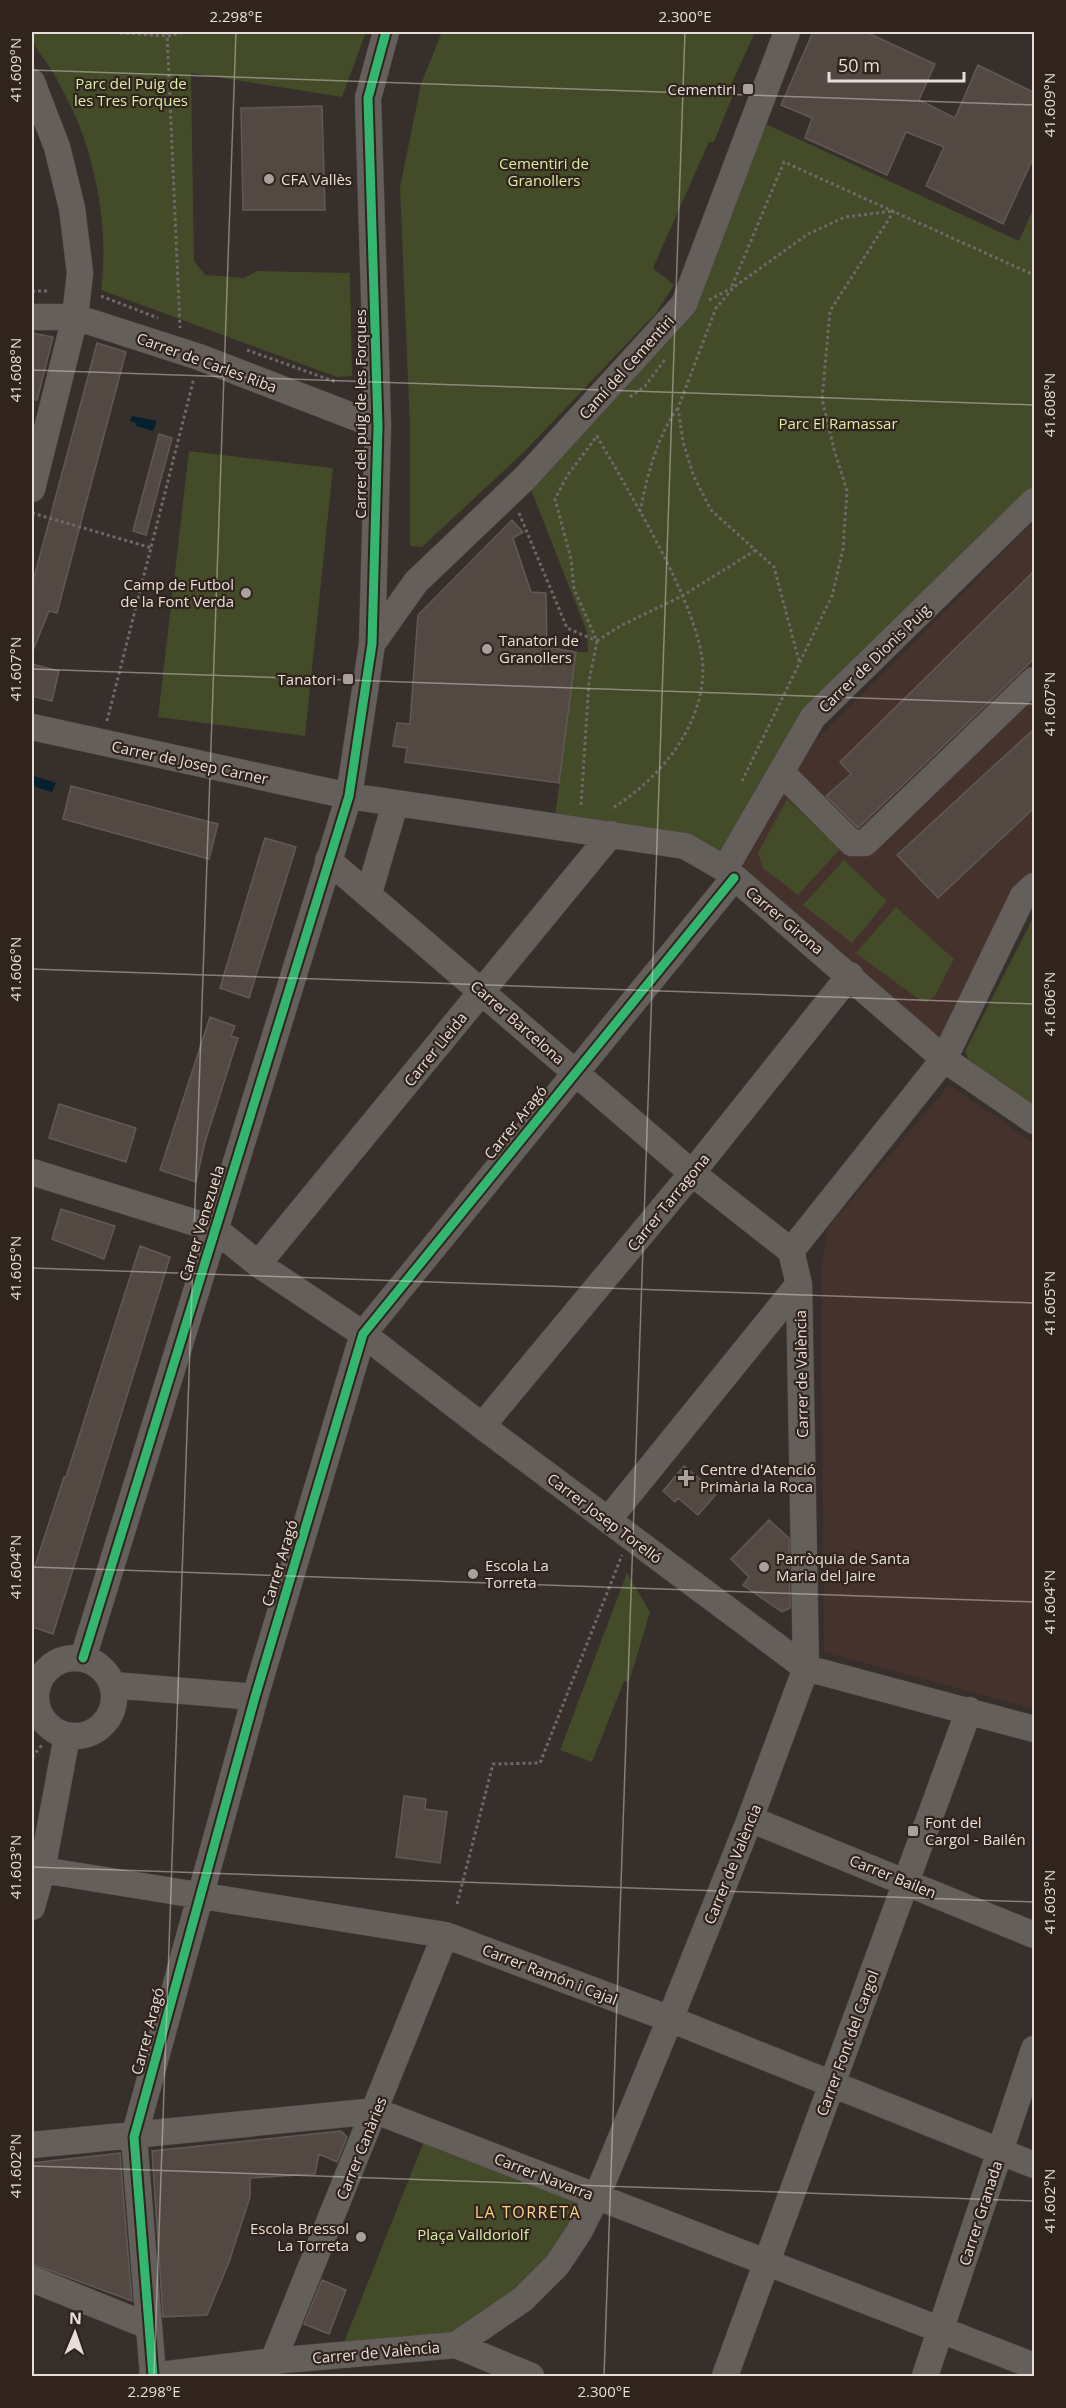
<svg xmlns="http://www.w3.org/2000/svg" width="1066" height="2408" font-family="'Open Sans',sans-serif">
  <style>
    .industrial { fill: #45322d }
    .green { fill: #434b29 }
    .water { fill: #052130 }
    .building { fill: #544843; stroke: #605956; stroke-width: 1.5 }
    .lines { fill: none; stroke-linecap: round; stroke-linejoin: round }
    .minor-casing { stroke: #524b48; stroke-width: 27 }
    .path { stroke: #6e6966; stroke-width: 3; stroke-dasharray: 3 3; stroke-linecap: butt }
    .minor { stroke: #655f5b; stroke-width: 26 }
    .cycleway-casing { stroke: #31241d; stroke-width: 13 }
    .cycleway { stroke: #33b770; stroke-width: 9 }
    .ticks { fill: none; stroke: #e7ded9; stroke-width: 1.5; stroke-opacity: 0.45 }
    .poi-dot { fill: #a9a19c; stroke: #31241d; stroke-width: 2 }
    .labels { text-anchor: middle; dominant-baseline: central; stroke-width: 4.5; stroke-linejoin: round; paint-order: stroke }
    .park-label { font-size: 15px; fill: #d9eda8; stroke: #31241d }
    .poi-label { font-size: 15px; fill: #e7ded9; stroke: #31241d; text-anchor: start }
    .street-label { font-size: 15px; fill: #e7ded9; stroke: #31241d }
    .neighbourhood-label { font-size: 16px; letter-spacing: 1.5px; fill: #fcd28b; stroke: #31241d }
    .neatline { fill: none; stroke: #e7ded9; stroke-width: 2 }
    .ticks-label { font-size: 15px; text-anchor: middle; fill: #e7ded9 }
  </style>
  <rect width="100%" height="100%" fill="#362f2b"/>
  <!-- industrial -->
  <path class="industrial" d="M1034 521V868L1021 881 942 1041 743 866 815 741Z
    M949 1085 1034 1143V1709L824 1652 821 1273 828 1228Z"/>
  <!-- green -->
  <path class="green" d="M32 32H366L342 97 191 73 194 261 205 275 244 278 257 271 350 273 352 376 337 377 101 290C109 233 97 163 73 111 67 99 61 86 54 74 46 59 32 49 32 32Z
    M442 32H755L728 92 733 95 714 142H709L653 268 674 285 656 313 525 451 422 547 410 546V427L400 187 421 84Z
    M753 118 1019 241 1034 207V501L813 717 725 869 554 825 576 652H588L587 632 526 477 684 304Z
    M189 451 333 468 305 736 158 717Z
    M787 799 840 849 798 895 763 868 758 853Z
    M844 860 887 901 852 943 803 905Z
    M896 907 954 959 935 996 927 1002 921 1001 856 953Z
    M1034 916V1106L968 1059 965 1051Z
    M627 1573 650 1612 629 1682 624 1681 592 1762 560 1750Z
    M428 2131 597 2196 579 2232 456 2345 339 2355Z"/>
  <!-- water -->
  <path class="water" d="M132 416 157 421 153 431 136 426V423L130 421Z
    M34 776 56 783 52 792 32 786Z"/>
  <!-- building -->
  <path class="building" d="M813 32H866L935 64 919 100 955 118 978 65 1035 93V154L1003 224 926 186 944 147 906 132 887 175 805 138 812 118 781 105Z
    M322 106 325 210H243L241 108Z
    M32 333 53 337 37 400 32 399Z
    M97 343 126 352 57 613 49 611 32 653V585Z
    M159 434 172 438 146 535 133 531Z
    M512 520 523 532 513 538 531 592 546 593 547 647 576 652 559 783 405 762 407 748 393 746 397 723 410 724 418 615Z
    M1035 570V658L858 828 826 796 851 774 840 762Z
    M32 664 59 671 52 701 32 696Z
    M1035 728V807L938 898 897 855Z
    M71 786 218 824 209 859 63 819Z
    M265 838 296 847 249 998 220 988Z
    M210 1017 235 1026 231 1036 238 1038 205 1142 196 1182 160 1170Z
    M59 1104 136 1128 126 1162 49 1138Z
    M61 1209 115 1226 104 1259 52 1239Z
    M140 1246 170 1257 53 1634 32 1627V1575L64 1477H66Z
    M684 1466 717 1493 698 1515 678 1498 675 1502 663 1491Z
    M769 1520 789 1538 790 1608 782 1612 743 1585 749 1577 731 1559Z
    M404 1796 426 1799 425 1809 447 1812 440 1863 396 1857Z
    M341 2131 347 2137 337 2162 319 2154 315 2174 250 2178V2197L229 2262 207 2315 163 2317 152 2151Z
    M120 2153 126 2229 132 2301 32 2264V2163Z
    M322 2280 346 2290 329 2334 304 2324Z"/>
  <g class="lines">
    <defs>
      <path id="minor" d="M32 82 57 147 72 208 80 273 75 317 32 489
        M32 317H75L199 357 378 426
        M372 644 416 582 526 477 684 304 787 32
        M32 727 349 796 685 846 725 869 944 1059 1034 1121
        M781 772 852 843H865L1034 680
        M328 860 692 1173 791 1251
        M725 869 813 717 1034 501
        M369 893 395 804
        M32 1172 215 1229 258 1264 363 1334 482 1426 806 1668 1034 1729
        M791 1251 944 1059 1023 896 1034 886
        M258 1264 611 834
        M482 1426 692 1173 850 975
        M608 1520 799 1284
        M36 1697a39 39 0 1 1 78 0a39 39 0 1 1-78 0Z
        M83 1658 349 796 372 644 378 426 368 98 386 32
        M113 1685 255 1697
        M750 1819 1034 1935
        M42 1870 445 1935 670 2019 1034 2165
        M32 1907 42 1870 67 1736
        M32 2145 376 2111 1034 2366
        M32 2279 148 2326
        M456 2345 531 2376
        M273 2361 445 1935
        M152 2376 273 2361 456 2345 523 2299 557 2265 579 2232 597 2196 670 2019 750 1819 806 1668 799 1284 791 1251
        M153 2376 134 2137 255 1697 363 1334 734 878
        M725 2376 969 1710
        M925 2376 1034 2049"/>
    </defs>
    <!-- minor casing -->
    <use href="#minor" class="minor-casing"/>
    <!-- path -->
    <path class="path" d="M108 32 168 36 185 32
      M167 32 180 328
      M732 286 784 162 1034 275
      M32 291H47
      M101 296 158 318
      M709 300 732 288
      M247 350 336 382
      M630 397 645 386 666 358
      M640 512C647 477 656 439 677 409
      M32 513 152 548
      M519 513 567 628 597 641
      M597 641 620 626 682 596 756 550
      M799 661 774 567 711 510 694 477 683 442 678 408 716 308 734 287 808 234 845 217 894 211
      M107 721 194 378
      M742 781 832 596 843 549 847 491 834 449 822 399 830 311 894 211
      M581 805 589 682 597 641 574 589 571 559 555 499 567 476 597 436C628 491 703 611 703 671 702 729 658 780 611 809
      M32 1757 42 1745
      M457 1904 493 1764 540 1763 622 1555"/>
    <!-- minor -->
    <use href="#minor" class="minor"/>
    <defs>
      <path id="cycleway" d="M83 1658 349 796 372 644 378 426 368 98 386 32
        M153 2376 134 2137 255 1697 363 1334 734 878"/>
    </defs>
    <!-- cycleway casing -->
    <use href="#cycleway" class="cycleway-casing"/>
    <!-- cycleway -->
    <use href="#cycleway" class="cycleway"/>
  </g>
  <!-- ticks -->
  <path class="ticks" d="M32 70 1034 105M32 370 1034 405M32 669 1034 704M32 969 1034 1004M32 1268 1034 1303M32 1567 1034 1602M32 1867 1034 1902M32 2166 1034 2201M154 2376 236 32M604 2376 685 32"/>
  <!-- markers -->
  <g class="poi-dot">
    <rect x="742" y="83" width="12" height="12" rx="3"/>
    <circle cx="269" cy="179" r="6"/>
    <circle cx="246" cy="593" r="6"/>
    <circle cx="487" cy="649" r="6"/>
    <rect x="342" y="673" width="12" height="12" rx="3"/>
    <path d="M683 1469h6v6h6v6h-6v6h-6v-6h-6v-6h6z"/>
    <circle cx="764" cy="1567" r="6"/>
    <circle cx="473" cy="1574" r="6"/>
    <rect x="907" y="1825" width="12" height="12" rx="3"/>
    <circle cx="361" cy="2237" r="6"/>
  </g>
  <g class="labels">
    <!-- park labels -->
    <g class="park-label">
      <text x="131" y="83">Parc del Puig de<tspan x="131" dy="17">les Tres Forques</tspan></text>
      <text x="544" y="163">Cementiri de<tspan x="544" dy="17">Granollers</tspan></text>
      <text x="838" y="423">Parc El Ramassar</text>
      <text x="473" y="2234">Plaça Valldoriolf</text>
    </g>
    <!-- poi labels -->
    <g class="poi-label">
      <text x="736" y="89" text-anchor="end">Cementiri</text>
      <text x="281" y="179">CFA Vallès</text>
      <text x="234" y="584" text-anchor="end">Camp de Futbol<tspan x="234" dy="17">de la Font Verda</tspan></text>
      <text x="499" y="640">Tanatori de<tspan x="499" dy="17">Granollers</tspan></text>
      <text x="336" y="679" text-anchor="end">Tanatori</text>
      <text x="700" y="1469">Centre d'Atenció<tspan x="700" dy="17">Primària la Roca</tspan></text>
      <text x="776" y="1558">Parròquia de Santa<tspan x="776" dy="17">Maria del Jaire</tspan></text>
      <text x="485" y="1565">Escola La<tspan x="485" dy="17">Torreta</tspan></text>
      <text x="925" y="1822">Font del<tspan x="925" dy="17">Cargol - Bailén</tspan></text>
      <text x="349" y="2228" text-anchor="end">Escola Bressol<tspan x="349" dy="17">La Torreta</tspan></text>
    </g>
    <!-- street labels -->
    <g class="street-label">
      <text transform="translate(207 362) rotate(20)">Carrer de Carles Riba</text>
      <text transform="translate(626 367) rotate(-48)">Camí del Cementiri</text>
      <text transform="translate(360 414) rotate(-90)">Carrer del puig de les Forques</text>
      <text transform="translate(874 658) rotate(-44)">Carrer de Dionis Puig</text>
      <text transform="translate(190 762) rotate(12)">Carrer de Josep Carner</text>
      <text transform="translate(785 920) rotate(40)">Carrer Girona</text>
      <text transform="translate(518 1022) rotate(41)">Carrer Barcelona</text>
      <text transform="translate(435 1049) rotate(-51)">Carrer Lleida</text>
      <text transform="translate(515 1122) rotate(-51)">Carrer Aragó</text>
      <text transform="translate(668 1202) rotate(-51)">Carrer Tarragona</text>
      <text transform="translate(201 1223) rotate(-73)">Carrer Venezuela</text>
      <text transform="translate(801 1374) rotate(-91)">Carrer de València</text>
      <text transform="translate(605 1518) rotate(37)">Carrer Josep Torelló</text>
      <text transform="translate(279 1563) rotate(-73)">Carrer Aragó</text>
      <text transform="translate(732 1864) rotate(-68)">Carrer de València</text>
      <text transform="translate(893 1876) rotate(22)">Carrer Bailen</text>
      <text transform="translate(550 1974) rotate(21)">Carrer Ramón i Cajal</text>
      <text transform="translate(147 2031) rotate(-75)">Carrer Aragó</text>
      <text transform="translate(847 2043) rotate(-70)">Carrer Font del Cargol</text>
      <text transform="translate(361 2148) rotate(-68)">Carrer Canàries</text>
      <text transform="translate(544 2176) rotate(21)">Carrer Navarra</text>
      <text transform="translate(980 2213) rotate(-72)">Carrer Granada</text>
      <text transform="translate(376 2352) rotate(-5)">Carrer de València</text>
    </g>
    <!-- neighbourhood labels -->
    <g class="neighbourhood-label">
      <text x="528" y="2212">LA TORRETA</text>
    </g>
  </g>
  <!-- border -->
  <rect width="1066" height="2408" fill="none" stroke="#31241d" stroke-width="66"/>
  <!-- north arrow -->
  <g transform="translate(75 2333) rotate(2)" stroke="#31241d" stroke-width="4.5" paint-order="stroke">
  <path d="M0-4.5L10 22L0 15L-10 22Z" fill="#e7ded9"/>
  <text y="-9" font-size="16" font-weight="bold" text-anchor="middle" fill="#e7ded9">N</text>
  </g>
  <!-- scale -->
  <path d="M829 72v9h135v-9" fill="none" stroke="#e7ded9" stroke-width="3"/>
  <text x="838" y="72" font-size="18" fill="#e7ded9" stroke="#31241d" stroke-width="4.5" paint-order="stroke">50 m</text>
  <rect x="33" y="33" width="1000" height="2342" class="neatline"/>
  <g class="ticks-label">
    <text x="236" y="22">2.298°E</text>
    <text x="685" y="22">2.300°E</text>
    <text transform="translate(16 70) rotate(-90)" y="5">41.609°N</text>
    <text transform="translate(1050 105) rotate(-90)" y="5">41.609°N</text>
    <text transform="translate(16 370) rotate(-90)" y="5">41.608°N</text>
    <text transform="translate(1050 405) rotate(-90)" y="5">41.608°N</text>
    <text transform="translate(16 669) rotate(-90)" y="5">41.607°N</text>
    <text transform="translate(1050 704) rotate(-90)" y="5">41.607°N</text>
    <text transform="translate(16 969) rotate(-90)" y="5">41.606°N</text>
    <text transform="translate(1050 1004) rotate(-90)" y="5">41.606°N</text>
    <text transform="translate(16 1268) rotate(-90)" y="5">41.605°N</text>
    <text transform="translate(1050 1303) rotate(-90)" y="5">41.605°N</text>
    <text transform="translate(16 1567) rotate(-90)" y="5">41.604°N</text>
    <text transform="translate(1050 1602) rotate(-90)" y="5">41.604°N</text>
    <text transform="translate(16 1867) rotate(-90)" y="5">41.603°N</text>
    <text transform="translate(1050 1902) rotate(-90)" y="5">41.603°N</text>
    <text transform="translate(16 2166) rotate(-90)" y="5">41.602°N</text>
    <text transform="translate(1050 2201) rotate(-90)" y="5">41.602°N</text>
    <text x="154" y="2397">2.298°E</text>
    <text x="604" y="2397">2.300°E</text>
  </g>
</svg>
